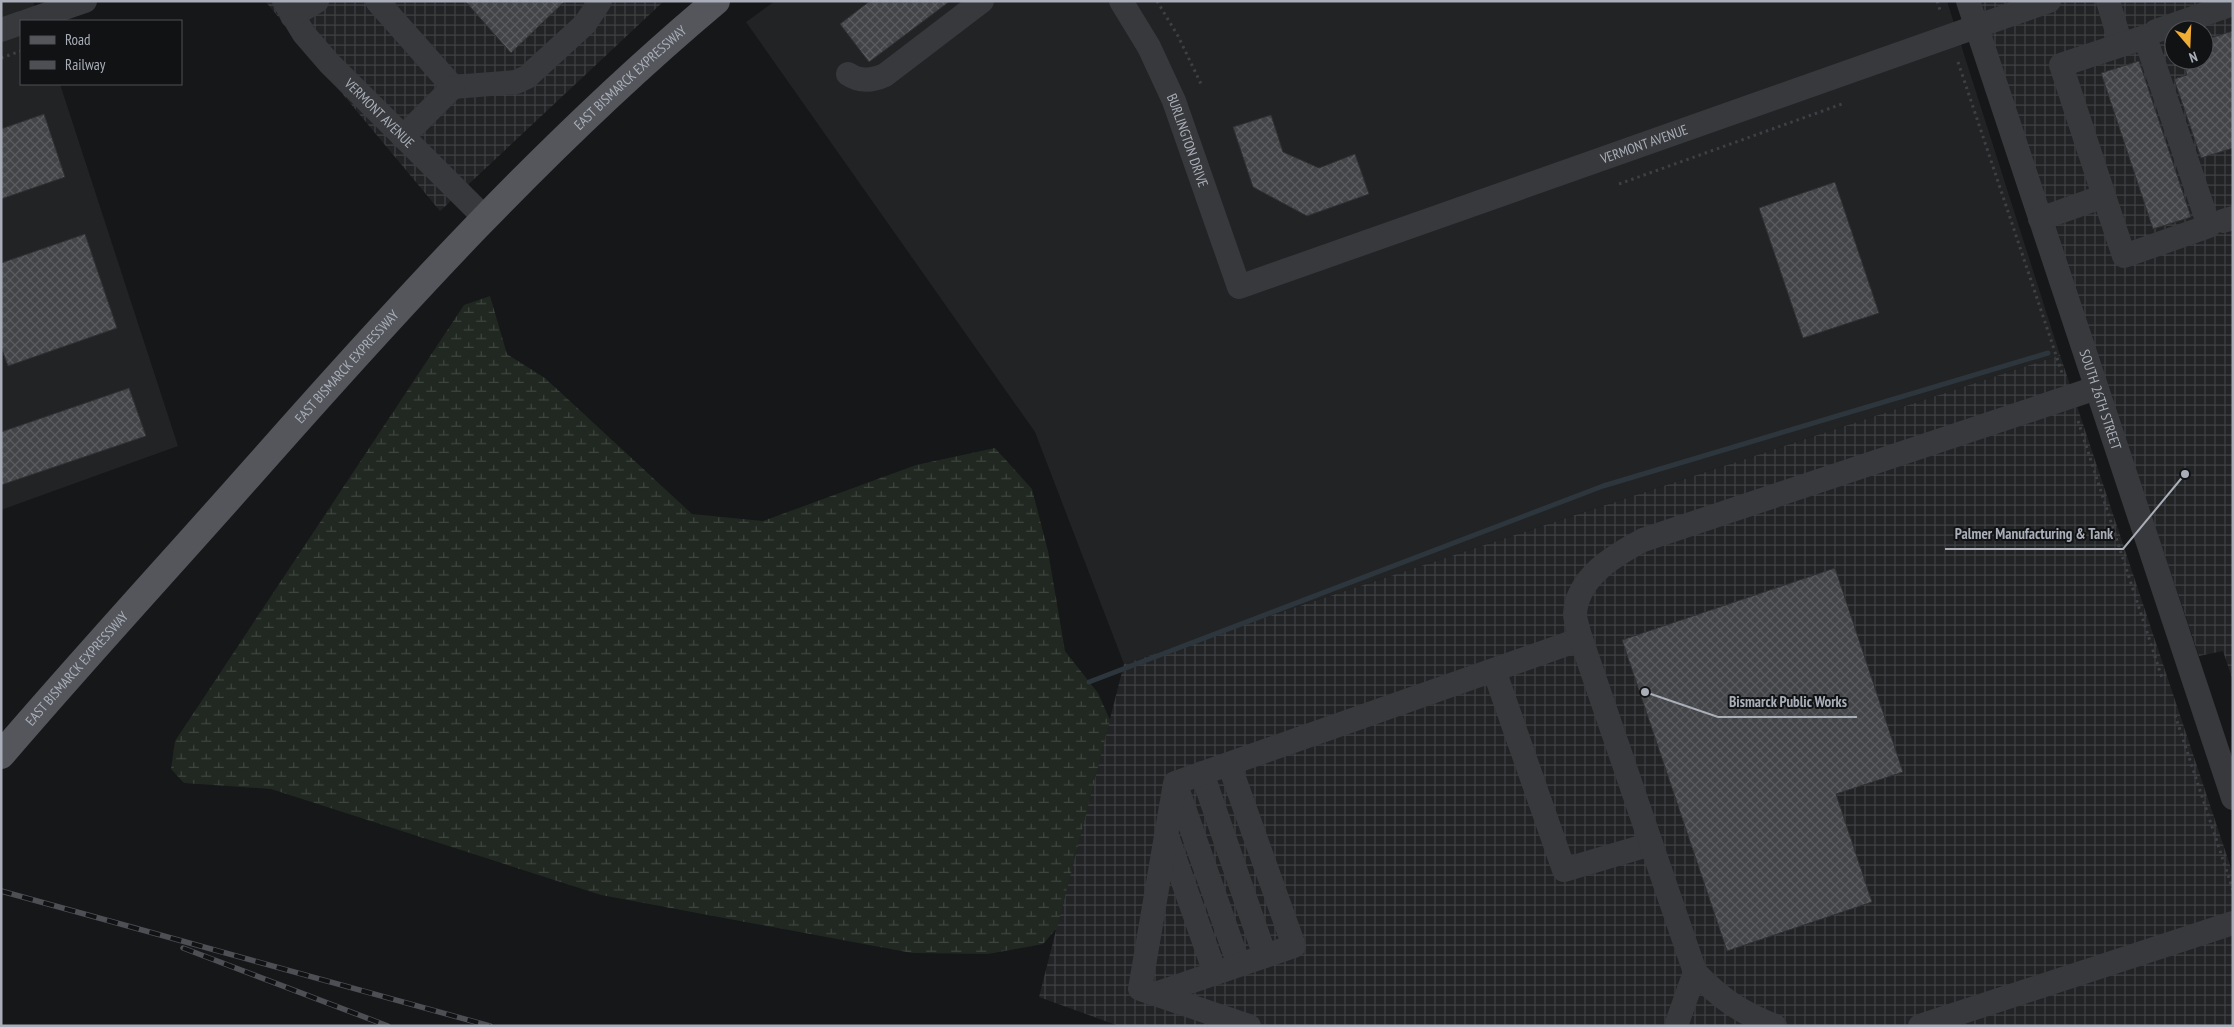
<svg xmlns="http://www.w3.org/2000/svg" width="2234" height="1027" font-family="'PT Sans Narrow',sans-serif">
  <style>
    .built { fill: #222325 }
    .industrial { fill: url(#industrial-grid); fill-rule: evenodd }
    .wetland { fill: url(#wetland-marsh) }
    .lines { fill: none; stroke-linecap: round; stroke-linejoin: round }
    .stream { stroke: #2d363c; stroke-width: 5 }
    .building { fill: url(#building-cross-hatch); stroke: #313134 }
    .path { stroke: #3e4044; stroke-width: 3; stroke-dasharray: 2.5 4; stroke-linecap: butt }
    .minor { stroke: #38393d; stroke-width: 24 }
    .major { stroke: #54565c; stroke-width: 28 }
    .rail-casing { stroke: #4d4f54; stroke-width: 5.5 }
    .rail { stroke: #111214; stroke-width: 4; stroke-dasharray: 11; stroke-linecap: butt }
    .labels { text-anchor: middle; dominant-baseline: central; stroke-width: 4; stroke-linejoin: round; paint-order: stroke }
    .street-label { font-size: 14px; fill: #a9aeb8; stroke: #111214 }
    .leader { fill: none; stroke: #a9aeb8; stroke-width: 2 }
    .callout-dot { fill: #a9aeb8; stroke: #111214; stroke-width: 2 }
    .callout-label { font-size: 15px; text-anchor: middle; font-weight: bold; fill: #a9aeb8; stroke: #111214; stroke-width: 4; stroke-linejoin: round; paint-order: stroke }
  </style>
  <defs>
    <pattern id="industrial-grid" width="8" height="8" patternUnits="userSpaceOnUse" patternTransform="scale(1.25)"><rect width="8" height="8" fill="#222325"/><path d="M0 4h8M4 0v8" fill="none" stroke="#3f4043"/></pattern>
    <pattern id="wetland-marsh" width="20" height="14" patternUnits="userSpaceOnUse" patternTransform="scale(1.25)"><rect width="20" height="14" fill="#202821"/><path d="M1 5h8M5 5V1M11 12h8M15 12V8" fill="none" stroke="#3e453f"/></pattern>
    <pattern id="building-cross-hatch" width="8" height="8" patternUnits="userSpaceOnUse" patternTransform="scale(1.25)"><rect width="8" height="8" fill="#434448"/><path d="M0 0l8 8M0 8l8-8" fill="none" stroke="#5b5c60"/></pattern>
  </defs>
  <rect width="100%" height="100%" fill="#161718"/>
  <!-- built -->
  <path class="built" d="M1 1H33L39 21H21V84H60L178 446 1 510Z
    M775 1H1947L2060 355 1124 664 1035 432 746 22Z"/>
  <!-- industrial -->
  <path class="industrial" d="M265 1H664L440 211Z
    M1977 1H2233V681L2223 651 2199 656ZM2174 30H2204V60H2174Z
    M2060 355 2233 874V1026H1119L1039 997 1124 664Z"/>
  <!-- wetland -->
  <path class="wetland" d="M490 296 507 354 545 378 692 514 763 521 916 465 995 448 1032 489 1048 551 1065 651 1098 693 1110 720 1057 928 1043 944 988 954 912 953 601 895 271 789 184 783 171 769 175 741 464 305Z"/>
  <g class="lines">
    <!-- stream -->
    <path class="stream" d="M1089 682 1603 486 2048 353"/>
  </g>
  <!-- building -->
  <path class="building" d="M465 1H565L511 53Z
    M870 1H950L869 62 840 24Z
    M2233 31V148L2201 158 2174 79 2187 75 2182 60H2204V40Z
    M2139 61 2191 217 2153 229 2101 73Z
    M44 114 65 177 1 199V129Z
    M1271 115 1283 152 1319 168 1355 154 1369 194 1307 216 1253 187 1233 127Z
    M1835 182 1879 313 1803 338 1759 208Z
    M85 234 117 328 8 366 1 347V263Z
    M129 388 146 436 1 485V432Z
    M1835 568 1903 772 1836 794 1872 902 1727 951 1622 640Z"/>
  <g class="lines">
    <!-- path -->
    <path class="path" d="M1157 1 1178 36 1202 86
      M1937 1 1940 10
      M1 58 21 51
      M1958 62 2063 376
      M1619 184 1842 104
      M2078 421 2162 678
      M2175 715 2233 890"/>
    <!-- minor -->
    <g class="minor">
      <path id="s1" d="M284 1 304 34 329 63 484 217"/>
      <path d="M377 1 453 87 516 82 527 77 585 24 600 1"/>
      <path id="s2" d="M1121 1 1149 47 1174 101 1239 287 2049 1"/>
      <path id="s3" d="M1968 1 2233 798"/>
      <path d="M2108 1 2121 45"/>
      <path d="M292 16 317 1"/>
      <path d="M27 21 85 1"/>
      <path d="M1 30 21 23"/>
      <path d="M2156 31 2233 4"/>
      <path d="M848 74C860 82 872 81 885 75L982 1"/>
      <path d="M403 137 453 87"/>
      <path d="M2040 219 2104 196 2061 65 2145 37 2209 226 2124 256 2104 196"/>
      <path d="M2223 221 2233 218"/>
      <path d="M1494 670 1564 870 1651 844"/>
      <path d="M1202 773 1265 956"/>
      <path d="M1176 785 1239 965"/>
      <path d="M1167 836 1215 973"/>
      <path d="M1155 994 1294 946 1229 764"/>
      <path d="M1249 1026 1140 989 1175 783 1581 639"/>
      <path d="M1676 1026 1695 972"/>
      <path d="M1775 1026C1740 1012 1721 999 1695 972L1579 633C1578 627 1575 620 1575 614 1577 577 1615 555 1643 540L2096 388"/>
      <path d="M1920 1026 2233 923"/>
    </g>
    <!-- major -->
    <path class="major" id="s4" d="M1 755C84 658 170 565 254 470 400 305 547 143 716 1"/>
    <defs>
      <path id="rail" d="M1 891 490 1026
        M183 948 388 1026"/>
    </defs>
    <!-- rail casing -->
    <use href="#rail" class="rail-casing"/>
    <!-- rail -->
    <use href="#rail" class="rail"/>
  </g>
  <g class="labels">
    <!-- street labels -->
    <g class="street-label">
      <text stroke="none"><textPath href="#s4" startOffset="925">EAST BISMARCK EXPRESSWAY</textPath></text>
      <text stroke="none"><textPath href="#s1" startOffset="148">VERMONT AVENUE</textPath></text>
      <text stroke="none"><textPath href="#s2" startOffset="155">BURLINGTON DRIVE</textPath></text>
      <text stroke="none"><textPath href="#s2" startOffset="740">VERMONT AVENUE</textPath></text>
      <text stroke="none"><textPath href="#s4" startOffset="520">EAST BISMARCK EXPRESSWAY</textPath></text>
      <text stroke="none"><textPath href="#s3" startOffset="420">SOUTH 26TH STREET</textPath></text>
      <text stroke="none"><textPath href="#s4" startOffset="115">EAST BISMARCK EXPRESSWAY</textPath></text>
    </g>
  </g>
  <!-- callouts -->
  <path class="leader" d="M2185 474L2123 549H1945M1645 692L1718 717H1857"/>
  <g class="callout-dot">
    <circle cx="2185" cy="474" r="5"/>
    <circle cx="1645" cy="692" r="5"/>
  </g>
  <g class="callout-label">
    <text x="2034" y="539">Palmer Manufacturing &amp; Tank</text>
    <text x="1788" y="707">Bismarck Public Works</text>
  </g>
  <!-- border -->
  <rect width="2234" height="1027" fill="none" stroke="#a9aeb8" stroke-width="5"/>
  <!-- legend -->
  <rect x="20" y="20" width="162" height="65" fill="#111214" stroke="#4e5056"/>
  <rect x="30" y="36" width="25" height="8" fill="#54565c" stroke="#4e5056"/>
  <text x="65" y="45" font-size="15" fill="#a9aeb8">Road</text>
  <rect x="30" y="61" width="25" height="8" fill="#4d4f54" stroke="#4e5056"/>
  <text x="65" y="70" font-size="15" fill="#a9aeb8">Railway</text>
  <!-- north arrow -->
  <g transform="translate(2189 45) rotate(161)"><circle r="24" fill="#111214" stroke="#4e5056"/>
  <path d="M0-4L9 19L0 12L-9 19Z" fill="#f0ad36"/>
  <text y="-8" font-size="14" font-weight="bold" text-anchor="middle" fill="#a9aeb8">N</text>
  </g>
</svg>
